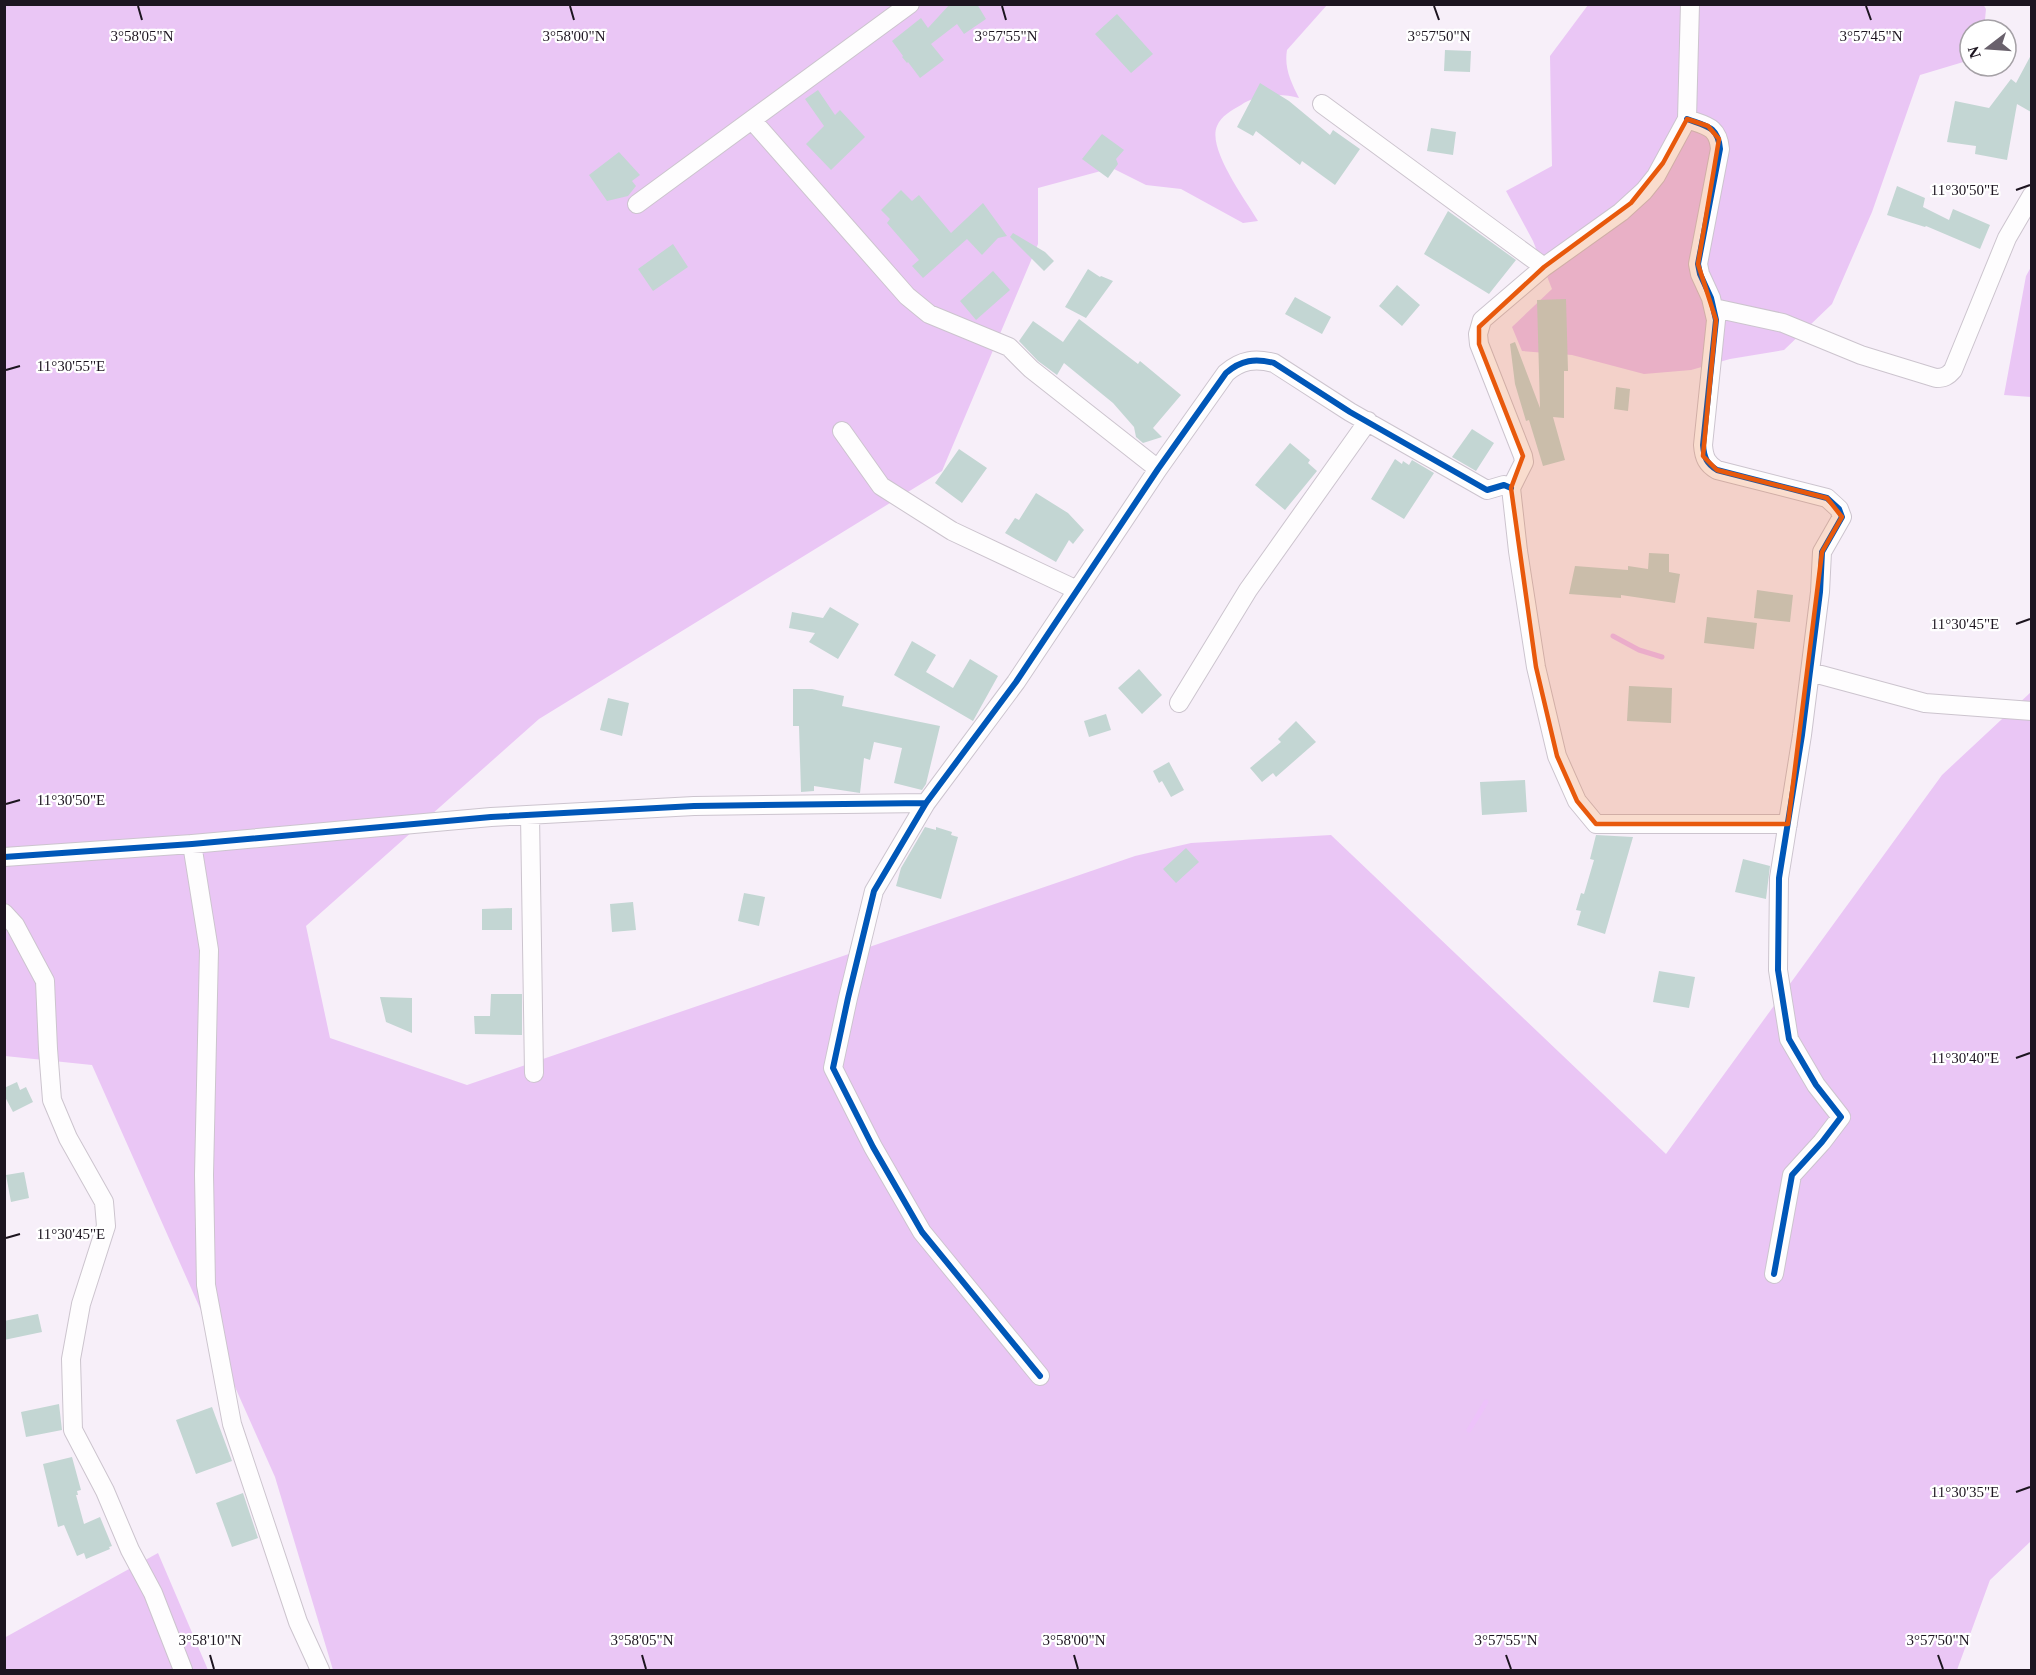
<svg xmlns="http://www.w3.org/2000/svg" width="2036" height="1675" font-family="'Times New Roman',serif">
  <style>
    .forest { fill: #eac6f5 }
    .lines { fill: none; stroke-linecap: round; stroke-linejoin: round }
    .stream { stroke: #edc2fa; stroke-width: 5 }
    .building { fill: #c3d6d3 }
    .street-casing { stroke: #ccc4ce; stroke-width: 20 }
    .street { stroke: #fefdfe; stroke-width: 18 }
    .cycleway-casing { stroke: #fff; stroke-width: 10 }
    .cycleway { stroke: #0057b8; stroke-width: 6 }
    .marked { fill: #e8590c; fill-opacity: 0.2; stroke: #e8590c; stroke-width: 4.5; stroke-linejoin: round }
    .ticks { fill: none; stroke: #1d1520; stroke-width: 2 }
    .ticks-label { font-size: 15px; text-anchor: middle; fill: #1d1520; stroke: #fff; stroke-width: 4.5; stroke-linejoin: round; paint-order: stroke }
  </style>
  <rect width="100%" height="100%" fill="#f7eff9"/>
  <!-- forest -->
  <path class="forest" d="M1983 4 1986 9 1984 30H1970V60L1920 75 1872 212 1832 304 1784 350 1730 359 1691 370 1644 374 1572 355 1522 351 1512 327 1552 289 1533 241 1506 191 1552 166 1550 56 1588 5Z
    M4 5H1327L1287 50C1284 68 1291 82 1299 98 1281 93 1257 94 1241 105 1232 110 1221 116 1217 126 1207 149 1246 200 1258 221L1243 223 1181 189 1146 185 1112 168 1038 188V244L942 471 539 719 306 926 330 1038 467 1085 1135 856 1191 843 1331 835 1666 1154 1942 775 2031 692V1541L1990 1580 1957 1670H333L275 1477 92 1065 5 1056Z
    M2031 267V397L2004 395 2026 276Z
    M158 1553 208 1670H5L4 1638Z"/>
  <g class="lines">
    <!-- stream -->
    <path class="stream" d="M1613 636 1639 650 1662 657
      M1469 1430 1486 1402"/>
  </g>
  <!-- building -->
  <path class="building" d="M950 4H977L986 19 964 34 957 24 931 44 944 60 920 78 908 62 907 63 902 57 903 56 892 41 921 18 928 28Z
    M1117 14 1153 54 1131 73 1095 34Z
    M1445 50 1471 51 1470 72 1444 71Z
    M2031 55V112L2017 104 2007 160 1975 154 1976 146 1947 142 1955 101 1989 108 2011 79 2016 83Z
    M1260 83 1289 101 1330 135 1333 130 1360 149 1335 185 1302 161 1300 165 1256 131 1253 136 1237 127Z
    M818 90 835 115 840 110 865 137 831 170 806 144 824 126 805 99Z
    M1431 128 1456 132 1453 155 1427 151Z
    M1102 134 1124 150 1116 159 1118 164 1108 178 1082 159Z
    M619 152 640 175 632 181 636 186 628 196 607 201 589 175Z
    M1897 186 1925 198 1923 207 1949 220 1953 209 1990 225 1980 249 1926 226 1925 227 1887 215Z
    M901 190 912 201 919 195 951 233 983 203 1007 236 998 238 982 255 967 239 923 278 912 266 919 260 887 223 890 219 881 210Z
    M1448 211 1516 260 1489 294 1424 254Z
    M1013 233 1045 252 1054 261 1044 271 1010 237Z
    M673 244 688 267 653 291 638 269Z
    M1088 269 1100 277 1101 276 1113 281 1086 318 1065 307Z
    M993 271 1010 290 976 320 960 301Z
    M1397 285 1420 305 1402 326 1379 306Z
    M1295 297 1331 317 1322 334 1285 314Z
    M1566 299 1568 371H1564V418L1553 417 1565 460 1543 466 1529 420 1526 421 1515 384 1510 344 1515 342 1540 408 1537 300Z
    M1079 319 1138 364 1140 361 1181 395 1153 428 1162 437 1143 443 1136 437 1134 427 1113 403 1064 363 1057 375 1038 361 1019 341 1033 321 1063 342Z
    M1616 387 1630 389 1628 411 1614 409Z
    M1472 429 1494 443 1476 471 1452 457Z
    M1290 443 1310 460 1308 463 1317 471 1285 510 1255 485Z
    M959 449 987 468 962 503 935 483Z
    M1395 459 1402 464 1403 461 1409 465 1412 460 1434 473 1404 519 1371 499Z
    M1036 493 1068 513 1084 530 1073 544 1069 540 1056 562 1005 533 1015 518 1019 520Z
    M1649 553 1669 554V572L1680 574 1675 603 1621 595V598L1569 594 1575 566 1628 570V566L1648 569Z
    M1757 590 1793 595 1790 622 1754 618Z
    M830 607 859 624 838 659 809 642 815 633 789 628 792 612 823 618Z
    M1707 617 1757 623 1754 649 1704 643Z
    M912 641 936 655 926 672 953 688 970 659 998 676 973 721 894 675Z
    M1139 669 1162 695 1142 714 1118 688Z
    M1629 686 1672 688 1671 723 1627 721Z
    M793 689H812L844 696 842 706 940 726 926 784 922 790 894 783 902 748 874 742 870 760 864 758 860 793 814 786V791L801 792 799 726H793Z
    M608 698 629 703 622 736 600 730Z
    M1106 714 1111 730 1089 737 1084 721Z
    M1296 721 1316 742 1276 777 1273 773 1262 782 1250 768 1281 742 1278 739Z
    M1169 762 1184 790 1171 797 1162 781 1159 783 1153 771Z
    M1525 780 1527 812 1482 815 1480 782Z
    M925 827 936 830V827L952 832 951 835 958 837 941 899 896 886 901 868Z
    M1596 835 1633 837 1605 934 1577 925 1581 911 1576 910 1581 893 1584 894 1594 860 1590 859Z
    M1186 848 1199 862 1176 883 1163 869Z
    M1743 859 1770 866 1766 899 1735 892Z
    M744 893 765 897 759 926 738 921Z
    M633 902 636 930 612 932 610 904Z
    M512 908V930H482V909Z
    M1659 971 1695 977 1689 1008 1653 1002Z
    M491 994H522V1035L475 1034 474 1016H490Z
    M380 997 412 998V1033L386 1022Z
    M17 1082 20 1090 26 1087 33 1102 13 1112 4 1095V1088Z
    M24 1172 29 1198 11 1202 6 1175Z
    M38 1314 42 1332 4 1340V1321Z
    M59 1404 62 1430 26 1437 21 1412Z
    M212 1407 232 1461 196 1474 176 1420Z
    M72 1457 81 1490 77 1491 78 1495H76L84 1524 100 1517 112 1546 109 1547 110 1549 86 1559 84 1553 77 1556 64 1525 58 1527 43 1464Z
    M243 1493 258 1538 232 1547 216 1503Z"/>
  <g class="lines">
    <defs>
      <path id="street" d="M1690 4 1687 119 1656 176 1644 191 1621 212 1544 267 1482 320 1478 334 1479 344 1523 456 1524 462 1511 488 1518 551 1536 667 1557 756 1577 801 1596 824H1788
        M1322 104 1544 267
        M1687 119C1706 126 1718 126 1720 149L1698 264 1700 274 1711 298 1716 320 1703 445C1704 458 1707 464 1717 470L1827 498 1839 509 1842 517 1822 552 1820 592 1802 735 1779 878 1778 970 1789 1039 1816 1085 1841 1117 1822 1142 1792 1175 1774 1274
        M752 120 907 296 929 314 1009 347 1031 369 1158 469
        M637 204 910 4
        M1714 308 1783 323 1861 355 1936 378C1944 378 1948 376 1953 370L2007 238 2032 195
        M842 431 881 486 952 531 1077 590
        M1810 672 1925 703 2032 711
        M1179 703 1248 590 1368 421
        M530 815 534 1073
        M192 844 209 950 204 1175 206 1285 232 1424 298 1622 320 1670
        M4 857 192 844 491 817 694 806 926 803
        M4 913 15 925 45 981 48 1049 52 1100 68 1138 104 1202 106 1226 81 1304 71 1359 73 1430 105 1491 130 1550 153 1593 183 1670
        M1040 1376 922 1232 873 1147 833 1068 848 998 874 891 926 803 1016 682 1158 469 1226 373C1241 360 1255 358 1274 363L1350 412 1487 490 1504 485 1511 488"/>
    </defs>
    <!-- street casing -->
    <use href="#street" class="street-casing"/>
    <!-- street -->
    <use href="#street" class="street"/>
    <defs>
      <path id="cycleway" d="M1687 119C1706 126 1718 126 1720 149L1698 264 1700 274 1711 298 1716 320 1703 445C1704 458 1707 464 1717 470L1827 498 1839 509 1842 517 1822 552 1820 592 1802 735 1779 878 1778 970 1789 1039 1816 1085 1841 1117 1822 1142 1792 1175 1774 1274
        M4 857 192 844 491 817 694 806 926 803
        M1040 1376 922 1232 873 1147 833 1068 848 998 874 891 926 803 1016 682 1158 469 1226 373C1241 360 1255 358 1274 363L1350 412 1487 490 1504 485 1511 488"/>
    </defs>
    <!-- cycleway casing -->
    <use href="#cycleway" class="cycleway-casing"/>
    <!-- cycleway -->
    <use href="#cycleway" class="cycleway"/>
  </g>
  <!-- marked area -->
  <path class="marked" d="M1687 119 1708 126 1719 139 1698 264 1716 320 1703 456 1717 470 1827 498 1842 517 1822 552 1788 824H1596L1577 801 1557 756 1536 667 1511 488 1523 456 1479 344V327L1544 267 1631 203 1663 163Z"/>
  <!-- ticks -->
  <path class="ticks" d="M138 6 142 20M570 6 574 20M1002 6 1006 20M1434 6 1439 20M1866 6 1871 20M2016 190 2030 185M6 370 20 366M2016 624 2030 619M6 804 20 800M2016 1058 2030 1053M6 1238 20 1234M2016 1492 2030 1487M210 1655 214 1669M642 1655 646 1669M1074 1655 1078 1669M1506 1655 1511 1669M1938 1655 1943 1669"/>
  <g class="ticks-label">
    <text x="1871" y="41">3°57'45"N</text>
    <text x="142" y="41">3°58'05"N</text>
    <text x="574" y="41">3°58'00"N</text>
    <text x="1006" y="41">3°57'55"N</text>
    <text x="1439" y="41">3°57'50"N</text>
    <text x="1965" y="195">11°30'50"E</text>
    <text x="71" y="371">11°30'55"E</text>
    <text x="1965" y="629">11°30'45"E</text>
    <text x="71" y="805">11°30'50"E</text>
    <text x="1965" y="1063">11°30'40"E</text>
    <text x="71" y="1239">11°30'45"E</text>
    <text x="1965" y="1497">11°30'35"E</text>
    <text x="210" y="1645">3°58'10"N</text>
    <text x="642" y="1645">3°58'05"N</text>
    <text x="1074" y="1645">3°58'00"N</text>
    <text x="1506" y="1645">3°57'55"N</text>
    <text x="1938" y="1645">3°57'50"N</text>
  </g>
  <!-- border -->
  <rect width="2036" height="1675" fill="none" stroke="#1d1520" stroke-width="12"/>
  <!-- north arrow -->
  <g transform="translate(1988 48) rotate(253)"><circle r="28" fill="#ffffff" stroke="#a5a1a6" stroke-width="1.5"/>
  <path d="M0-4.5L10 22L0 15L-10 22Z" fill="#69616c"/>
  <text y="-9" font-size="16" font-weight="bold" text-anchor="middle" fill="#1d1520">N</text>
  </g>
</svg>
